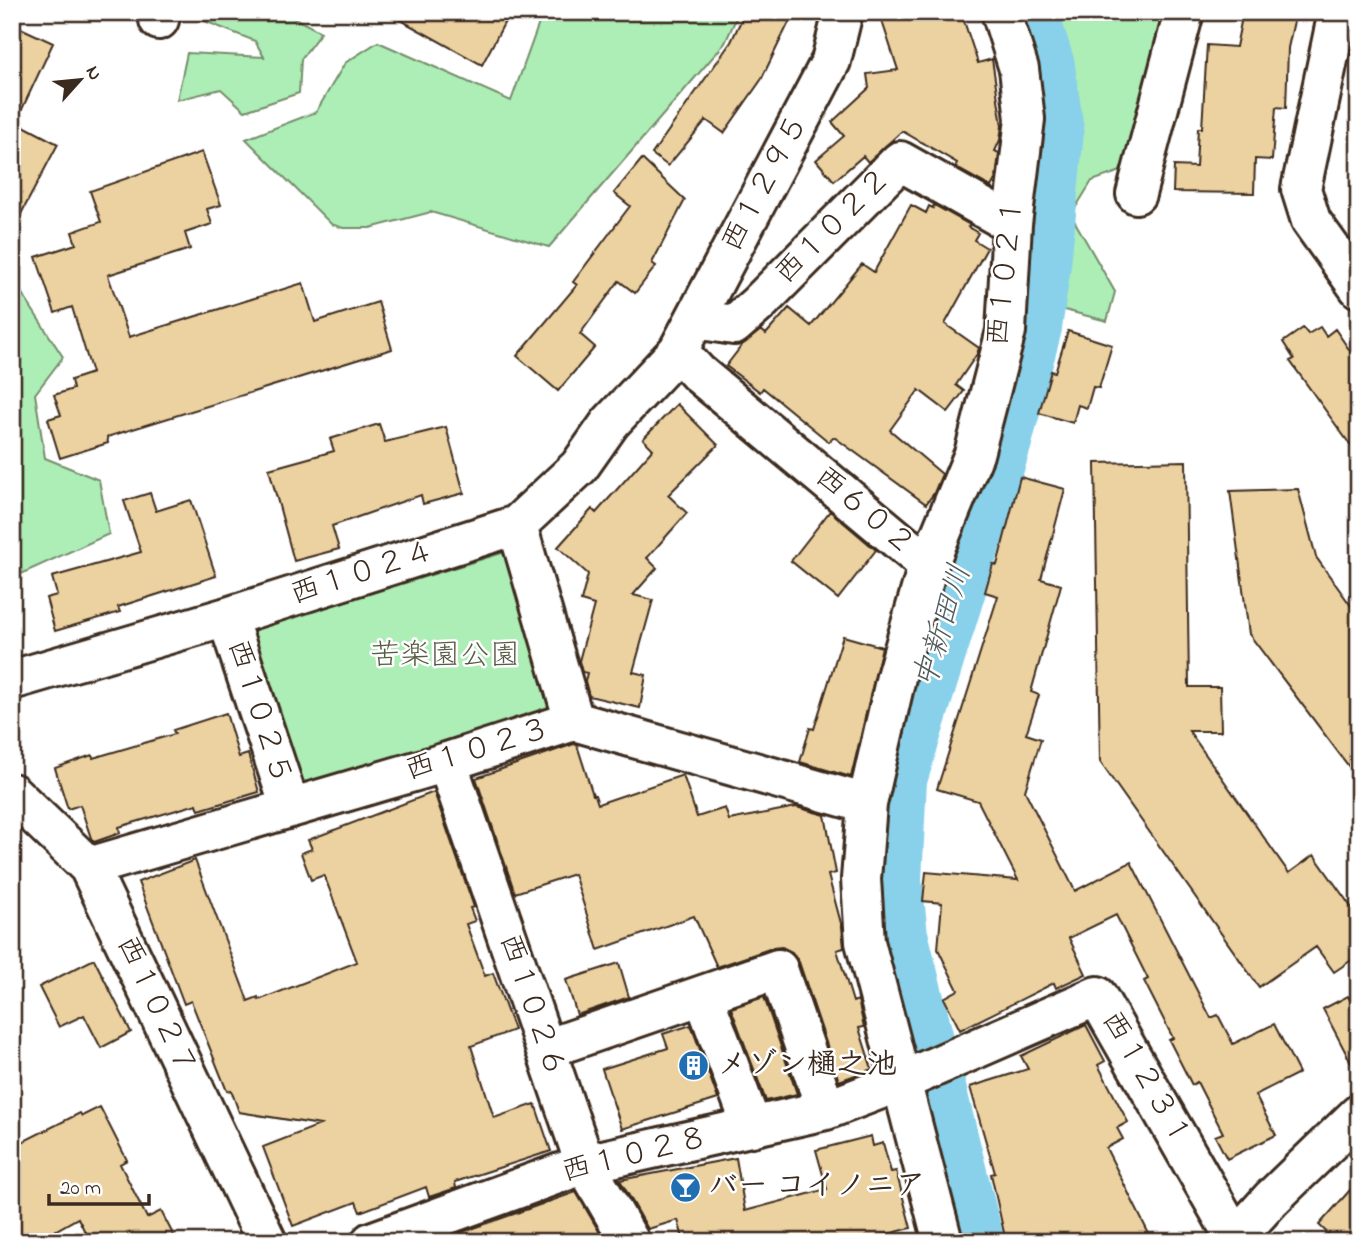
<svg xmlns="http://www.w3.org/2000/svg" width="1371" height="1254" font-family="'Indie Flower','Klee One',sans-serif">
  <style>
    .green { fill: #adeeb7; stroke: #748c6a; stroke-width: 2 }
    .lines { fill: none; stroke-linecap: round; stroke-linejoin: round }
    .river { stroke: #89d1ea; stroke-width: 60 }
    .building { fill: #ecd2a1; stroke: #3b2a1e; stroke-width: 2 }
    .minor-casing { stroke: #3b2a1e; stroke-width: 44 }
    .minor { stroke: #fff; stroke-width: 38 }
    .labels { text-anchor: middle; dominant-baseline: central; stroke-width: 5; stroke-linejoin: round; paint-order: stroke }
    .street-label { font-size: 30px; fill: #3b2a1e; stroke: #fff }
    .park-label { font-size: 30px; fill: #585b44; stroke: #fff }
    .poi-label { font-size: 30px; font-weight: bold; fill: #3b2a1e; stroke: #fff; text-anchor: start }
    .water-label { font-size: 32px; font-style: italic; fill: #525c5b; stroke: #fff }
  </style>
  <rect width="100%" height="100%" fill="#fff"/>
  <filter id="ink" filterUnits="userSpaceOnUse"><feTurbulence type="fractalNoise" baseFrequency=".0143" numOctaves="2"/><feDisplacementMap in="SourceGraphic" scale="14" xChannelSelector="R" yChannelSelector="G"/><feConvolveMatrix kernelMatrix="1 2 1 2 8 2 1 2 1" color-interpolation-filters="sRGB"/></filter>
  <g filter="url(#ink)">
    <!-- green -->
    <path class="green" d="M182 12H246L258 18 262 12H283L321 32 301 59 299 93 245 111 221 89 177 100 187 53 264 57 255 41Z
      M543 12H739L725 43 549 247 431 212 370 228H343L331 224 246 139 316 112 345 63 378 42 511 101Z
      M1048 12H1177L1141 164 1092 181 1071 215 1115 292 1107 321 1045 305 1070 152 1068 61Z
      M12 278 63 357 35 394 45 458 99 480 109 534 12 578Z
      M502 553 515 560 558 697 551 714 304 783 290 777 248 642 255 629Z"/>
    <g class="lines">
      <!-- river -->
      <path class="river" d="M974 1242 898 935 892 880 897 779 1002 441 1032 327 1041 264 1054 131 1045 66 1028 12"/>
    </g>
    <!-- building -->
    <path class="building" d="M386 12H510L482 65Z
      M745 12H794L761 80 724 133 706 120 668 166 652 154 731 42Z
      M899 12H961L978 63 992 59 1002 126 1000 140 995 151 999 153 996 178 991 187 955 167 957 163 902 131 868 162 863 156 834 181 816 160 844 136 832 122 869 88 867 74 898 70 881 18Z
      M1243 12H1296L1288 48 1286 108 1276 107 1272 160 1255 159 1254 193 1173 192 1174 166 1196 167 1198 128H1202L1207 45 1236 47Z
      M12 24 53 43 16 122 58 144 12 231Z
      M202 152 221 205 207 209 212 224 185 233 190 249 108 275 129 337 303 283 315 322 378 302 392 349 107 437 108 443 60 458 48 419 61 415 54 395 73 389 71 380 92 373 72 307 55 313 36 257 76 244 72 232 101 222 90 191Z
      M642 159 685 200 652 263 656 266 635 293 619 281 580 334 595 347 558 391 517 356 577 285 573 282 630 206 614 193Z
      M911 205 926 213 929 206 933 208 934 205 970 225 968 227 978 233 974 240 987 248 945 324 979 348 977 354 956 385 964 391 948 412 919 390 890 430 942 474 934 493 926 504 834 437 829 442 763 388 760 392 726 366 743 344 761 330 766 334 789 308 811 326 862 264 874 272Z
      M1320 327 1326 336 1335 329 1359 364V457L1290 361 1294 359 1283 342 1303 328 1308 334Z
      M1068 331 1112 345 1099 388 1093 387 1087 408 1078 405 1073 423 1039 413 1051 371 1055 372Z
      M677 404 718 445 668 495 687 513 647 558 657 568 633 595 653 600 633 672 646 675 640 708 589 696 585 681 587 673 582 672 579 661 594 605 581 601 588 574 558 547 592 509 596 513 653 449 643 439Z
      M379 424 385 442 446 427 464 493 423 504 421 495 332 526 339 549 294 561 269 469 334 451 330 439Z
      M1186 461 1189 687H1220L1221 731H1189L1289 873 1314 855 1359 918V955L1334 972 1316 947 1259 987 1100 762 1095 463Z
      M1020 477 1065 489 1041 579 1061 585 1031 692 1039 695 1026 734 1041 739 1025 791 1075 891 1131 862 1211 1018 1218 1015 1233 1044 1274 1024 1299 1073 1255 1095 1276 1135 1227 1159 1215 1136 1223 1133 1197 1082 1192 1085 1169 1040 1173 1038 1144 981 1148 979 1116 915 1069 938 1086 974 1056 988 1054 983 960 1030 944 998 958 990 938 949 942 903 923 901 926 872 1018 880 978 801 937 789 998 596 985 592 993 564 997 565Z
      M1298 489 1316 557 1359 617V780L1249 634 1230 491Z
      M150 493 156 511 191 500 216 576 118 607 120 612 55 631 46 598 57 595 52 577 141 552 124 501Z
      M830 511 876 550 838 599 791 561Z
      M843 636 882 647 851 777 800 762 810 728 814 729Z
      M226 713 239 757 248 754 259 792 199 810 197 804 119 827 120 833 94 842 91 838 80 805 68 809 55 768 92 755 93 758 175 734 173 730Z
      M574 744 577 745 593 795H595L598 804 683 775 697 817 725 808 729 820 796 807 825 815 836 873 828 875 842 927 844 948 837 950 853 1002 858 1000 864 1027 859 1028 872 1069 839 1081 799 962 792 952 782 947 772 948 717 967 694 916 598 950 574 874 515 893 476 778Z
      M434 792 474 907 470 908 475 921 466 924 485 976 493 973 514 1030 471 1046 494 1118 535 1104 551 1151 455 1182 456 1188 429 1197 426 1187 360 1212 356 1202 293 1226 263 1147 320 1125 239 1112 231 1090 227 1091 191 1001 184 1004 138 882 195 860 248 1001 258 997 259 1000 357 962 324 875 311 880 301 853 312 849 308 840Z
      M94 959 131 1032 101 1048 84 1015 59 1027 39 987Z
      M619 963 629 997 577 1015 566 980Z
      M1348 996 1359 1017V1078L1323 1009Z
      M764 997 797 1094 766 1101 731 1008Z
      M691 1025 718 1099 622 1129 602 1069 668 1048 663 1034Z
      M1086 1025 1105 1061 1098 1065 1128 1122 1117 1128 1123 1139 1106 1148 1153 1242H1006L991 1174 995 1173 970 1087 1028 1069 1021 1056Z
      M100 1107 127 1160 120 1164 147 1218 161 1211 177 1242H90L78 1218 35 1242H12V1147L80 1113 82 1116Z
      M871 1136 873 1146 883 1143 891 1172 896 1171 911 1228 858 1242H684L678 1220 648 1229 620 1180 736 1158 745 1211 827 1189 816 1150Z
      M1359 1180V1242H1337L1319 1225Z
      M576 1192 600 1233 581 1242H444L443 1239Z"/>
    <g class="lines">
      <defs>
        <path id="minor" d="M1338 12 1301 189 1311 221 1359 288
          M159 20 161 12
          M1136 194 1184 12
          M695 319 734 325 758 304 900 161 1012 224
          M678 351 698 373 928 565
          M517 525 579 467 610 423 678 351 831 61 843 12
          M227 617 290 807
          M12 680 227 617 517 525 574 721
          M447 762 585 1164 630 1242
          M12 793 89 867 267 1242
          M89 867 447 762 574 721 867 804
          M703 995 752 1127
          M546 1049 778 969 826 1110
          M371 1242 585 1164 826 1110 902 1081 1097 996 1235 1238
          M943 1242 865 942 861 879 867 804 896 677 928 565 974 454 1006 331 1012 224 1025 119 1019 69 1001 12
          M1232 1242 1271 1199 1359 1114"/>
      </defs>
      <!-- minor casing -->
      <use href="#minor" class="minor-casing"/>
      <!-- minor -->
      <use href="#minor" class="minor"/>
    </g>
  </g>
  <!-- icons -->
  <defs>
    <symbol id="building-disc" viewBox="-11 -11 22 22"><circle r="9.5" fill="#1f6fb2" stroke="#fff"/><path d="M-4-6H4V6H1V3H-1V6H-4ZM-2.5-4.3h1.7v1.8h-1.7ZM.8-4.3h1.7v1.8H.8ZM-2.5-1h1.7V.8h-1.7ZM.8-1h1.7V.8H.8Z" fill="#fff"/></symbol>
    <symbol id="bar-disc" viewBox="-11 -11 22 22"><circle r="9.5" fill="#1f6fb2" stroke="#fff"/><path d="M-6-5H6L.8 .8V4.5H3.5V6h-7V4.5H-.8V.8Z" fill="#fff"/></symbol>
  </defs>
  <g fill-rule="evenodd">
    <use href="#building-disc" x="676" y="1048" width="35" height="35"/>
    <use href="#bar-disc" x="668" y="1170" width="35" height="35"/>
  </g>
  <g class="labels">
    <!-- street labels -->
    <g class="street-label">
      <text transform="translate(766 184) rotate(-62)">西１２９５</text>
      <text transform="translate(834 227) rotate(-45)">西１０２２</text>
      <text transform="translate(1007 272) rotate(-84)">西１０２１</text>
      <text transform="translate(864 512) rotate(40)">西６０２</text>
      <text transform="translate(363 574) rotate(-18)">西１０２４</text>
      <text transform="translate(258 712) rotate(72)">西１０２５</text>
      <text transform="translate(478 751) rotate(-17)">西１０２３</text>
      <text transform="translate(155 1006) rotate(65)">西１０２７</text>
      <text transform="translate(531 1006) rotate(71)">西１０２６</text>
      <text transform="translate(1145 1079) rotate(60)">西１２３１</text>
      <text transform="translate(635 1156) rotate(-14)">西１０２８</text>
    </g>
    <!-- park labels -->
    <g class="park-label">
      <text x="445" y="657">苦楽園公園</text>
    </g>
    <!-- poi labels -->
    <g class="poi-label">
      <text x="717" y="1066">メゾン樋之池</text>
      <text x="708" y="1187">バー コイノニア</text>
    </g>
    <!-- water labels -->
    <g class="water-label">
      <text transform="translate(944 627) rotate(-73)">中新田川</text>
    </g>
  </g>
  <!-- margin -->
  <rect width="1371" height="1254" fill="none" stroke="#fff" stroke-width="42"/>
  <rect x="21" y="21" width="1329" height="1212" fill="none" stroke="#3b2a1e" stroke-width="2.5" filter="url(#ink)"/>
  <!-- north arrow -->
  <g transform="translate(80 80) rotate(63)" stroke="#ffffff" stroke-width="5" paint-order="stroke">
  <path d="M0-5L12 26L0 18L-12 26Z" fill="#3b2a1e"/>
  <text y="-10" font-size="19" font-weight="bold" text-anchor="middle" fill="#3b2a1e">N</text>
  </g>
  <!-- scale -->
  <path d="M49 1194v10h100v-10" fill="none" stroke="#3b2a1e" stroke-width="3.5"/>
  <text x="60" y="1194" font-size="21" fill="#3b2a1e" stroke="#ffffff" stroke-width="5" paint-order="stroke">20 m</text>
</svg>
